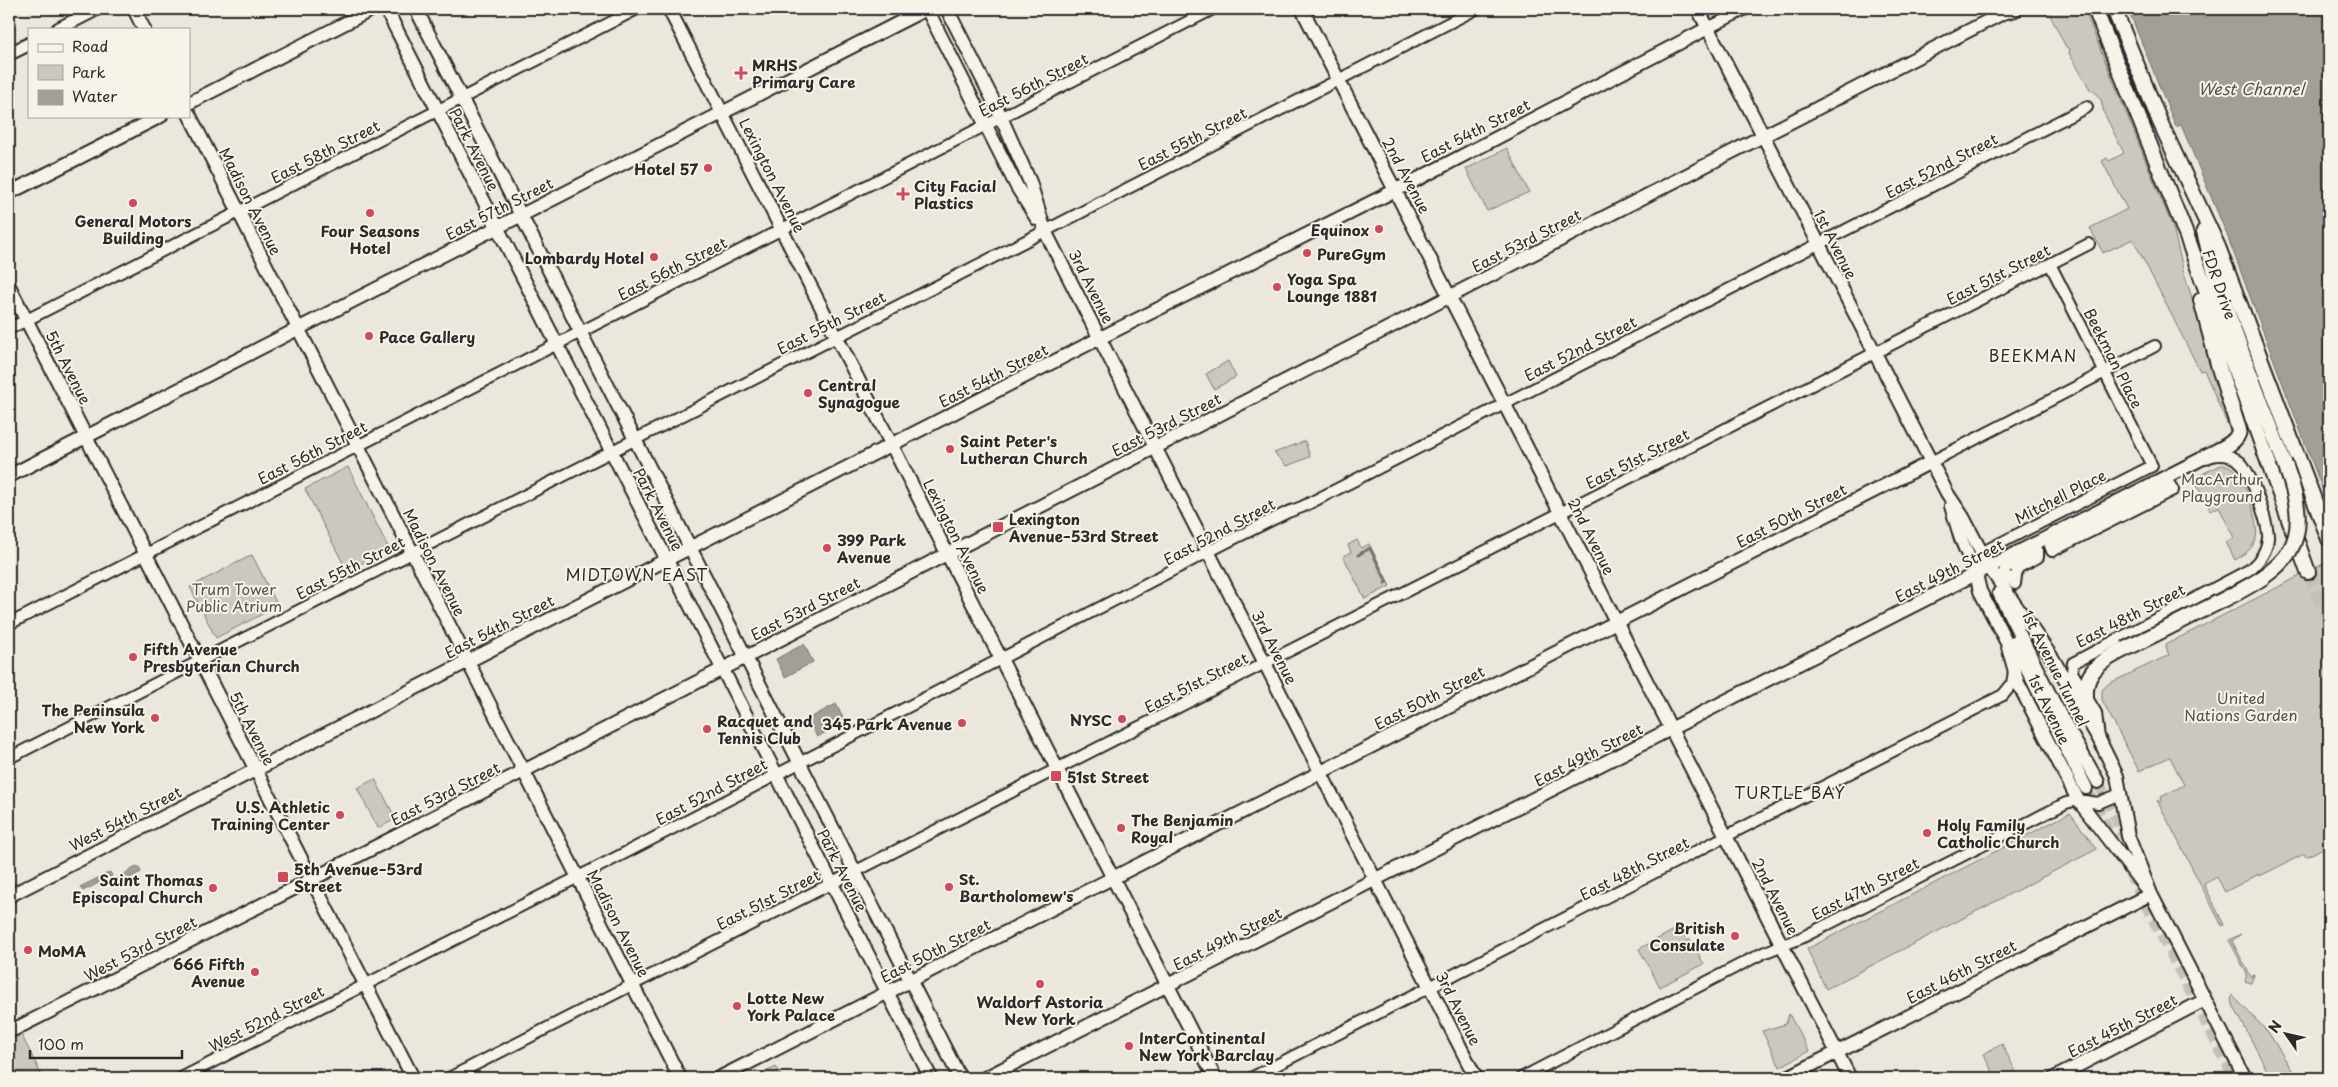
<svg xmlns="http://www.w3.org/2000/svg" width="2338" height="1087" font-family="'Playpen Sans',sans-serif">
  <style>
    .green { fill: #cbc8bf; stroke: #7b7a75 }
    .water { fill: #a29f98; stroke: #72716c }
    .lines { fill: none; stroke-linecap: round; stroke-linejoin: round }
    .stream { stroke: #72716c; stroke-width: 3 }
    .major-tunnel { stroke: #c5c1b9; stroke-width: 12; stroke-dasharray: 12 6; stroke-linecap: butt }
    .highway-tunnel { stroke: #c5c1b9; stroke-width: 14; stroke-dasharray: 14 7; stroke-linecap: butt }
    .minor-casing { stroke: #2b2b2b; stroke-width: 14 }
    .major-casing { stroke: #2b2b2b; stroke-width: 16 }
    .highway-casing { stroke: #2b2b2b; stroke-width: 18 }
    .minor { stroke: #f7f3e8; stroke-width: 10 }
    .major { stroke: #f7f3e8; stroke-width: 12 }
    .highway { stroke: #f7f3e8; stroke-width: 14 }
    .highway-bridge-casing { stroke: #2b2b2b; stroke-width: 18; stroke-linecap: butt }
    .highway-bridge { stroke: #f7f3e8; stroke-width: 14 }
    .poi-dot { fill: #d1495b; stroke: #f7f3e8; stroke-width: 2 }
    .labels { text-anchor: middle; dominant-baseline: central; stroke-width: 4; stroke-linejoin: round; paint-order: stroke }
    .poi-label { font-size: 15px; font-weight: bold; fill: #2b2b2b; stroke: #f7f3e8; text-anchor: start }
    .street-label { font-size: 15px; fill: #2b2b2b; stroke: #f7f3e8 }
    .park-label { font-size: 15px; fill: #535250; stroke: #f7f3e8 }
    .water-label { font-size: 16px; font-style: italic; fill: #555451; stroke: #f7f3e8 }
    .neighbourhood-label { font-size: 16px; letter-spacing: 1px; fill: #2b2b2b; stroke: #f7f3e8 }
  </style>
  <rect width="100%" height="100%" fill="#ebe7dd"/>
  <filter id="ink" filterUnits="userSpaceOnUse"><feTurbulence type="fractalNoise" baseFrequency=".02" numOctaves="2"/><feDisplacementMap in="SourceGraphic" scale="10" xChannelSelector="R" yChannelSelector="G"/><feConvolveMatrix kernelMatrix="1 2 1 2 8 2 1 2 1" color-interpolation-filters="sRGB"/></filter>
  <g filter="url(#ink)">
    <!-- green -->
    <path class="green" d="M2047 9H2084L2173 228 2184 273 2204 335 2210 361 2233 426 2231 433 2204 370 2200 371 2133 239 2103 253 2090 228 2127 209 2102 161 2107 158 2109 161 2124 153 2104 113 2101 100 2093 90 2091 91 2069 53 2070 49 2066 47Z
      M1507 148 1529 192 1487 211 1466 169Z
      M1228 361 1236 377 1214 389 1206 374Z
      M1305 441 1310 457 1287 466 1274 453Z
      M2221 465C2227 465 2232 466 2236 471 2245 480 2260 526 2256 538 2253 549 2244 555 2235 560L2226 542 2234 538 2219 507 2210 510 2193 478Z
      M348 467 389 549 347 571 305 489Z
      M1357 540 1361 548 1369 544 1390 586 1365 599 1343 556 1351 552 1348 545Z
      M252 555 278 606 216 638 190 587Z
      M2329 561V845L2306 857 2304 854 2260 876 2259 874 2225 892 2217 877 2204 884 2224 925 2222 926 2157 800 2160 802 2162 801 2161 797 2184 785 2170 757 2139 771 2102 700V690L2108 684 2169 655 2165 645Z
      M375 779 396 819 378 828 357 788Z
      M2070 813 2097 849 1826 989 1807 949Z
      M1680 927 1687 941 1690 939 1704 964 1660 987 1639 949Z
      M2241 934 2232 941 2251 977 2254 975 2251 983 2245 981 2247 974 2229 940Z
      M2232 995 2268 1032 2297 1078H2271L2231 1001Z
      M1789 1014 1809 1051 1780 1067 1762 1031 1786 1024Z
      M18 1028 43 1078H18L9 1060V1032Z
      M2002 1044 2018 1076 2013 1078H1996L1983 1054Z
      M776 1067 781 1076 776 1078H753Z"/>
    <!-- water -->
    <path class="water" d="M2128 9H2329V507L2227 235 2181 125 2176 127Z
      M804 644 813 662 785 677 776 659Z
      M836 704 845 722 817 737 808 719Z
      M138 866 141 872 120 883 117 878Z
      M110 872 112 876 83 891 80 887Z"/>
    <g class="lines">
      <!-- stream -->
      <path class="stream" d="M1358 555 1370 548 1387 582 1385 583"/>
      <!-- major-tunnel -->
      <path class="major-tunnel" d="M2098 782 2127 840
        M2086 788 2113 840
        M2129 871 2235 1078"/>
      <!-- highway-tunnel -->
      <path class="highway-tunnel" d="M2308 572 2329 620"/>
      <defs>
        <path id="minor" d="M1708 28 1746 9
          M9 329 637 9
          M1931 462 2155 346
          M2170 485 2173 490 2052 551 2050 546Z
          M2038 552V557L2017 568 2015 584 2004 573 2005 568Z
          M1981 553 2152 466 2050 264
          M9 624 1213 9
          M2099 738 2096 713 2072 672 2073 663 2249 570C2259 562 2267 551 2268 538 2269 525 2250 470 2240 462 2232 455 2221 454 2211 456
          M9 758 1045 231 1476 9
          M181 1078 592 870 1227 542 1288 512 1302 507 2087 107
          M449 1078 2089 244
          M1251 1078 2003 695 2012 684 2014 671
          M1521 1078 1763 953 1801 938 2066 803 2078 800 2098 803 2120 794"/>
        <path id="major" d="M134 9 144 29
          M386 9 931 1078
          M416 9 960 1078
          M669 9 1215 1078
          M927 9 1017 187 1037 219
          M947 9 996 106 1030 182 1045 231 1476 1078
          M1302 9 1850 1078
          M1698 9 1947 493 1963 517 1989 567 2053 659 2099 739 2117 776 2128 836 2151 894 2245 1078
          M58 29 97 9
          M9 54 29 44
          M189 103 373 9
          M189 114 680 1078
          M9 193 161 116
          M9 286 413 1078
          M9 476 926 9
          M1951 506 1961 539 1976 574 1980 591 2007 643 2018 683 2078 800 2144 886
          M1999 593 2059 713 2098 782
          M2014 642 2086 788
          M9 896 1100 338 1414 181 1708 28
          M9 1032 299 886 2007 11
          M719 1078 1931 462
          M985 1078 2205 457
          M1786 1078 2151 894
          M2054 1078 2205 1000"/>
        <path id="highway" d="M2095 9 2187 237 2308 572
          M2114 9 2160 122 2218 247 2329 539
          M2007 11 2015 9
          M2204 231C2222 310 2256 387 2284 462
          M2201 300 2219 368 2239 430C2238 444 2216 451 2205 457
          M2086 696C2084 670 2105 659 2125 649"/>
      </defs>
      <!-- minor casing -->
      <use href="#minor" class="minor-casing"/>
      <!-- major casing -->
      <use href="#major" class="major-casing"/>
      <!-- highway casing -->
      <use href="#highway" class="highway-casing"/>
      <!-- minor -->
      <use href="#minor" class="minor"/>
      <!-- major -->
      <use href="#major" class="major"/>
      <!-- highway -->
      <use href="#highway" class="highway"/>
      <defs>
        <path id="highway-bridge" d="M2125 649C2156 634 2187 618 2217 603 2289 567 2317 546 2284 462"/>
      </defs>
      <!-- highway-bridge casing -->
      <use href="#highway-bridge" class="highway-bridge-casing"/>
      <!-- highway-bridge -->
      <use href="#highway-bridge" class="highway-bridge"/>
    </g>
  </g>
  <!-- markers -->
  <g class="poi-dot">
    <path d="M738.5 65.5h5v5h5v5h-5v5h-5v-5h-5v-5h5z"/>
    <circle cx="708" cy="168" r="5"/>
    <path d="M900.5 186.5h5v5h5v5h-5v5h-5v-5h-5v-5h5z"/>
    <circle cx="133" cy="203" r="5"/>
    <circle cx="370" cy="213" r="5"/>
    <circle cx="1379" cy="229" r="5"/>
    <circle cx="1307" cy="253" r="5"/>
    <circle cx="654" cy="257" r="5"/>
    <circle cx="1277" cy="287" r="5"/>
    <circle cx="369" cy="336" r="5"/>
    <circle cx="808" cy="393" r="5"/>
    <circle cx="950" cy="449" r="5"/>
    <rect x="992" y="521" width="12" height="12" rx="2.5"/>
    <circle cx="827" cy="548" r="5"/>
    <circle cx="133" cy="657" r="5"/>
    <circle cx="155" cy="718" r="5"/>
    <circle cx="1122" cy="719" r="5"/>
    <circle cx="962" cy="723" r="5"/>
    <circle cx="707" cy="729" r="5"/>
    <rect x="1050" y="770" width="12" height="12" rx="2.5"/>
    <circle cx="340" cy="815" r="5"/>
    <circle cx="1121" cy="828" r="5"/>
    <circle cx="1927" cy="833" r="5"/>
    <rect x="277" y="871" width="12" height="12" rx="2.5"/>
    <circle cx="949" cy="887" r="5"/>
    <circle cx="213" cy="888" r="5"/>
    <circle cx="1735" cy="936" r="5"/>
    <circle cx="28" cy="950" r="5"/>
    <circle cx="255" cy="972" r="5"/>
    <circle cx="1040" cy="984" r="5"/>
    <circle cx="737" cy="1006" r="5"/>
    <circle cx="1129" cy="1046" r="5"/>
  </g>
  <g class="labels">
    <!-- poi labels -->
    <g class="poi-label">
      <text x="752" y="64">MRHS<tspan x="752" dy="17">Primary Care</tspan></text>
      <text x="698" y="168" text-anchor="end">Hotel 57</text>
      <text x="914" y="185">City Facial<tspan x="914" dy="17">Plastics</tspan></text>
      <text x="133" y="220" text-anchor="middle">General Motors<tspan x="133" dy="17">Building</tspan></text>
      <text x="1369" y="229" text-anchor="end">Equinox</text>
      <text x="370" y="230" text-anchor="middle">Four Seasons<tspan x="370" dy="17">Hotel</tspan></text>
      <text x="1317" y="253">PureGym</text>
      <text x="644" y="257" text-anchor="end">Lombardy Hotel</text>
      <text x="1287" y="278">Yoga Spa<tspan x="1287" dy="17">Lounge 1881</tspan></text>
      <text x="379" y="336">Pace Gallery</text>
      <text x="818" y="384">Central<tspan x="818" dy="17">Synagogue</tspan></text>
      <text x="960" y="440">Saint Peter's<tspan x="960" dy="17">Lutheran Church</tspan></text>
      <text x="1009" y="518">Lexington<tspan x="1009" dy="17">Avenue–53rd Street</tspan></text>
      <text x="837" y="539">399 Park<tspan x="837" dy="17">Avenue</tspan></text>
      <text x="143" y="648">Fifth Avenue<tspan x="143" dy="17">Presbyterian Church</tspan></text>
      <text x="145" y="709" text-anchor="end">The Peninsula<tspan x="145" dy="17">New York</tspan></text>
      <text x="1112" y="719" text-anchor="end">NYSC</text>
      <text x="717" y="720">Racquet and<tspan x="717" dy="17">Tennis Club</tspan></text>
      <text x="952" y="723" text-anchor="end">345 Park Avenue</text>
      <text x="1067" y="776">51st Street</text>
      <text x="330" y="806" text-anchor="end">U.S. Athletic<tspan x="330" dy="17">Training Center</tspan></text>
      <text x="1131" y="819">The Benjamin<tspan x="1131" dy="17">Royal</tspan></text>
      <text x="1937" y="824">Holy Family<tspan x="1937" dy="17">Catholic Church</tspan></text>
      <text x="294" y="868">5th Avenue–53rd<tspan x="294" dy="17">Street</tspan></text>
      <text x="959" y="878">St.<tspan x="959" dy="17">Bartholomew's</tspan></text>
      <text x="203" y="879" text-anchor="end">Saint Thomas<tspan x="203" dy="17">Episcopal Church</tspan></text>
      <text x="1725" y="927" text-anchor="end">British<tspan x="1725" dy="17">Consulate</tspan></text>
      <text x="38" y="950">MoMA</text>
      <text x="245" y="963" text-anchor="end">666 Fifth<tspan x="245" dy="17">Avenue</tspan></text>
      <text x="747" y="997">Lotte New<tspan x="747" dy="17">York Palace</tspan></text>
      <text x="1040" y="1001" text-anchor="middle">Waldorf Astoria<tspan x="1040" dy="17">New York</tspan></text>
      <text x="1139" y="1037">InterContinental<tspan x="1139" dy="17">New York Barclay</tspan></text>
    </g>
    <!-- street labels -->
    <g class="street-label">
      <text transform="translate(1033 84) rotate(-27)">East 56th Street</text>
      <text transform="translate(1475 130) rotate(-27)">East 54th Street</text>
      <text transform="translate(1192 138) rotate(-27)">East 55th Street</text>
      <text transform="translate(475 149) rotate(63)">Park Avenue</text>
      <text transform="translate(325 151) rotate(-27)">East 58th Street</text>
      <text transform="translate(1941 165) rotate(-27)">East 52nd Street</text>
      <text transform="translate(773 175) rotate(63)">Lexington Avenue</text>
      <text transform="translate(1407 175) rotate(62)">2nd Avenue</text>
      <text transform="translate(251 201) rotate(63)">Madison Avenue</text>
      <text transform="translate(499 208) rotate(-27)">East 57th Street</text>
      <text transform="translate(1526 240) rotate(-27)">East 53rd Street</text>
      <text transform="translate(1836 244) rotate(63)">1st Avenue</text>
      <text transform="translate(672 268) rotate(-27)">East 56th Street</text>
      <text transform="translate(1998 274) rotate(-27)">East 51st Street</text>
      <text transform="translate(2220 284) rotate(71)">FDR Drive</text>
      <text transform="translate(1092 286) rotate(63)">3rd Avenue</text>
      <text transform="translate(831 322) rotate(-27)">East 55th Street</text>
      <text transform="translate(1580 348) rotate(-27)">East 52nd Street</text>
      <text transform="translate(2114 358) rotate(63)">Beekman Place</text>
      <text transform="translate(69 367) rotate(63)">5th Avenue</text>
      <text transform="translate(993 375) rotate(-27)">East 54th Street</text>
      <text transform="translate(1166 424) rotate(-27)">East 53rd Street</text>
      <text transform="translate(312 452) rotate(-27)">East 56th Street</text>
      <text transform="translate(1637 458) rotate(-27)">East 51st Street</text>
      <text transform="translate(2060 496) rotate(-27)">Mitchell Place</text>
      <text transform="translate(659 509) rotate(63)">Park Avenue</text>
      <text transform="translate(1791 515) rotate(-27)">East 50th Street</text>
      <text transform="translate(1219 531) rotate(-28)">East 52nd Street</text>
      <text transform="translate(957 536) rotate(63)">Lexington Avenue</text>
      <text transform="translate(1592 536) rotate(63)">2nd Avenue</text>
      <text transform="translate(435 562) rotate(63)">Madison Avenue</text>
      <text transform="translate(350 567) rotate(-27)">East 55th Street</text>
      <text transform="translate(1949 570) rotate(-27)">East 49th Street</text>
      <text transform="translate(805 608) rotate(-27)">East 53rd Street</text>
      <text transform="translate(2130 615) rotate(-27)">East 48th Street</text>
      <text transform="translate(499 626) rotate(-27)">East 54th Street</text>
      <text transform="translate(1275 647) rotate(63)">3rd Avenue</text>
      <text transform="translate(2056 668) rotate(63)">1st Avenue Tunnel</text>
      <text transform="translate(1196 682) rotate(-27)">East 51st Street</text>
      <text transform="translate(1429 697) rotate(-27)">East 50th Street</text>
      <text transform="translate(2050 709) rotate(64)">1st Avenue</text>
      <text transform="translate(253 728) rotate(63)">5th Avenue</text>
      <text transform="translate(1588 754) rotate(-27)">East 49th Street</text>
      <text transform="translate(711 791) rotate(-28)">East 52nd Street</text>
      <text transform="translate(445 793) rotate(-27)">East 53rd Street</text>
      <text transform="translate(125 818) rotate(-27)">West 54th Street</text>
      <text transform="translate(1634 868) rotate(-27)">East 48th Street</text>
      <text transform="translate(843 870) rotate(63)">Park Avenue</text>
      <text transform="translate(1865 888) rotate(-27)">East 47th Street</text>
      <text transform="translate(1776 896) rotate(63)">2nd Avenue</text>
      <text transform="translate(768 899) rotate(-27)">East 51st Street</text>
      <text transform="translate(619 923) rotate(63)">Madison Avenue</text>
      <text transform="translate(1227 938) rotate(-27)">East 49th Street</text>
      <text transform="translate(140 948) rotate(-27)">West 53rd Street</text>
      <text transform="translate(935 950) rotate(-27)">East 50th Street</text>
      <text transform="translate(1961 971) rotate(-27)">East 46th Street</text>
      <text transform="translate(1459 1008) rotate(63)">3rd Avenue</text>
      <text transform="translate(266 1018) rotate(-27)">West 52nd Street</text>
      <text transform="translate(2122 1025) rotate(-27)">East 45th Street</text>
    </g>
    <!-- park labels -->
    <g class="park-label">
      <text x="2222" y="478">MacArthur<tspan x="2222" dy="17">Playground</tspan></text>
      <text x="234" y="588">Trum Tower<tspan x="234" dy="17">Public Atrium</tspan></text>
      <text x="2241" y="697">United<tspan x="2241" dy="17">Nations Garden</tspan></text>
    </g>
    <!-- water labels -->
    <g class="water-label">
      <text x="2251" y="88">West Channel</text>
    </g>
    <!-- neighbourhood labels -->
    <g class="neighbourhood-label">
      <text x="2033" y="355">BEEKMAN</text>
      <text x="637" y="574">MIDTOWN EAST</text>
      <text x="1790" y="792">TURTLE BAY</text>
    </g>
  </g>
  <!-- margin -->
  <rect width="2338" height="1087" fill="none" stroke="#f7f3e8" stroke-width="30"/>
  <rect x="15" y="15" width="2308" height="1057" fill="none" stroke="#2b2b2b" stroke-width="2" filter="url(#ink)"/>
  <!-- legend -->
  <rect x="28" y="28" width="162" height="90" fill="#f7f3e8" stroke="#a5a39c"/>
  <rect x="38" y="44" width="25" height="8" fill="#f7f3e8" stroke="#a5a39c"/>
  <text x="72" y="52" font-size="15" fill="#2b2b2b">Road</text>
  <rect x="38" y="65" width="25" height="15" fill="#cbc8bf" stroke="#a5a39c"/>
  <text x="72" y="78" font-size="15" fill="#2b2b2b">Park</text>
  <rect x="38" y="90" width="25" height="15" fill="#a29f98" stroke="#a5a39c"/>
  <text x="72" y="102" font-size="15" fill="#2b2b2b">Water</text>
  <!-- north arrow -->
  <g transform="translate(2286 1034) rotate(304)" stroke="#f7f3e8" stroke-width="4" paint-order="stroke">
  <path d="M0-4L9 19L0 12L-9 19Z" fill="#2b2b2b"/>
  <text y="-8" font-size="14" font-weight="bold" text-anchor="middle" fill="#2b2b2b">N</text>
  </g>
  <!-- scale -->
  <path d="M30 1050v8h152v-8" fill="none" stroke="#2b2b2b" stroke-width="2.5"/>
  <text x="38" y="1050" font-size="15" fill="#2b2b2b" stroke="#f7f3e8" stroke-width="4" paint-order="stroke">100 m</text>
</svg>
